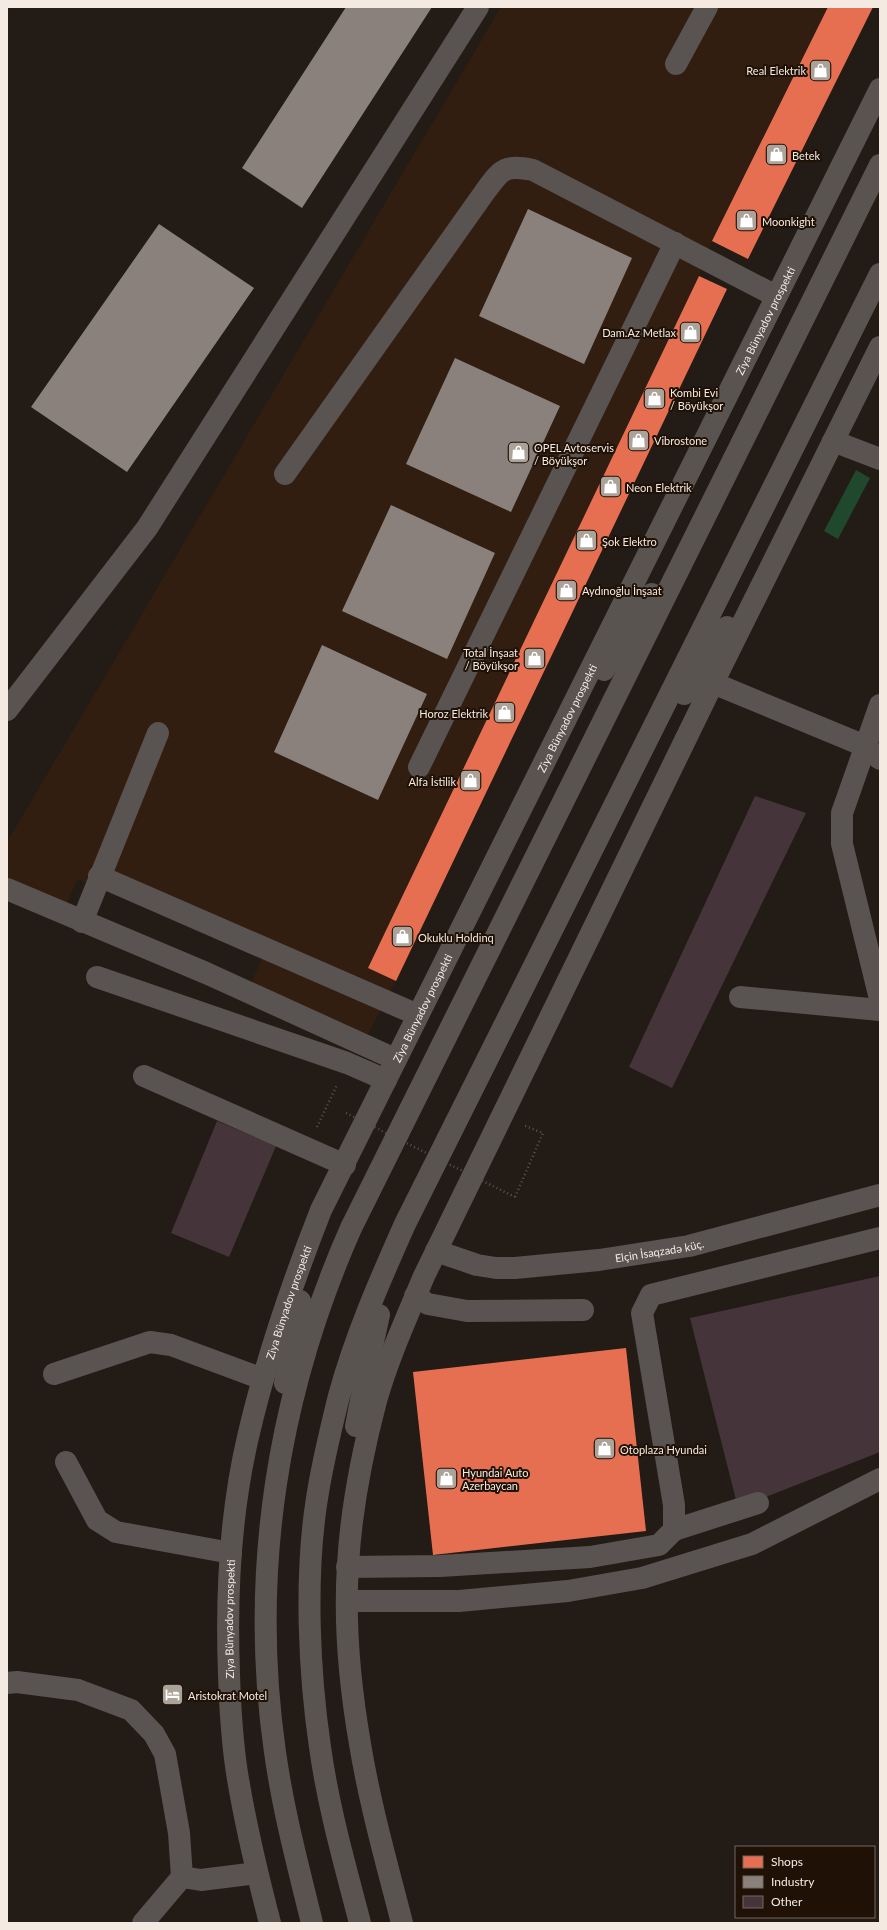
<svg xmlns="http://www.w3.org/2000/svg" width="887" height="1930" font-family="Lato,sans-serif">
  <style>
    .built { fill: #311e10 }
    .green { fill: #1f482c }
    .shops { fill: #e76f51 }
    .industry { fill: #8a817c }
    .building { fill: #45353b }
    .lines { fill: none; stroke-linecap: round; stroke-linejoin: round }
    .path { stroke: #595351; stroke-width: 2.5; stroke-dasharray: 1 3; stroke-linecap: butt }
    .minor { stroke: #595351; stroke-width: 22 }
    .major { stroke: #5a5451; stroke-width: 22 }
    .path-bridge { stroke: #595351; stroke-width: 2.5; stroke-dasharray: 1 3; stroke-linecap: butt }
    .labels { text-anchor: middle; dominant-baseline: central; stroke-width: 4; stroke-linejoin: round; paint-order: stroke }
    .poi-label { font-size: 11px; fill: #f4eae2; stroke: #1f1106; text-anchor: start }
    .street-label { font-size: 11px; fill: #f4eae2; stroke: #1f1106 }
  </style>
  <rect width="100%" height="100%" fill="#231b15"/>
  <!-- built -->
  <path class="built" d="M501 7H828L712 241 699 276 368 968 396 981 367 1036 251 983 262 958 78 879 65 907 7 879V842Z"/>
  <!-- green -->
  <path class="green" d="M856 470 870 478 838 539 824 531Z"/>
  <!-- shops -->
  <path class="shops" d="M828 7H873L748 259 712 241Z
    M699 276 727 289 396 981 368 968Z
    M626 1348 646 1531 433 1555 413 1372Z"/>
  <!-- industry -->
  <path class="industry" d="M346 7H432L302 208 242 168Z
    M528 209 632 258 584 364 479 316Z
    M159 224 254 288 127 472 31 407Z
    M455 358 560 406 511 512 406 464Z
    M391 505 495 553 447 659 342 611Z
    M322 645 427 694 378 800 274 752Z"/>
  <!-- building -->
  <path class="building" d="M755 796 806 813 672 1088 629 1067Z
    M217 1121 276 1146 229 1257 171 1233Z
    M880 1276V1452L738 1508 690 1318Z"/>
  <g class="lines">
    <!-- path -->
    <path class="path" d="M317 1127 337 1085
      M515 1197 543 1133 523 1125"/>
    <!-- minor -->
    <g class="minor">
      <path d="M676 64 707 7"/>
      <path d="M833 441 880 459"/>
      <path d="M285 474 484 193C501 170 503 164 533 170L776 296"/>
      <path d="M713 683 865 746 880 759"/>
      <path d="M880 705 842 813V844L880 999"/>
      <path d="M7 710 147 528 478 7"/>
      <path d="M419 767 675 243"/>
      <path d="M99 876 418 1015"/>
      <path d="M7 889 206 973 395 1059"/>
      <path d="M82 922 158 733"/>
      <path d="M97 977 347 1063 386 1080"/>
      <path d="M740 997 880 1010"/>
      <path d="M144 1076 345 1165"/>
      <path id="s1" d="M436 1251 477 1265 496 1268H515L599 1260 689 1246 880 1195"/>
      <path d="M415 1296 428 1304 467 1311 583 1310"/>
      <path d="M54 1374 150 1342 171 1345 263 1379"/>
      <path d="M66 1462 97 1520 116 1532 231 1553"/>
      <path d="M674 1530 758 1503"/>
      <path d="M347 1567 440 1566 590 1557 659 1545 674 1530V1505L642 1313 651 1295 880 1238"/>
      <path d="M347 1601H459L568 1591 642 1578 752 1544 880 1479"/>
      <path d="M7 1683 17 1682 78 1690 131 1710 154 1734 165 1754 179 1833 182 1877 201 1880 257 1873"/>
      <path d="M143 1923 182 1877"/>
    </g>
    <!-- major -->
    <g class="major">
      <path d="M604 670 652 594"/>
      <path d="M684 694 727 627"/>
      <path d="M285 1383 300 1301"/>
      <path d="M356 1426 365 1379 379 1315"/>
      <path id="s2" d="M270 1923C257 1873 245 1823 237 1773 232 1740 230 1707 229 1674 226 1595 230 1514 248 1437 266 1359 292 1284 321 1210L880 89"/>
      <path d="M312 1923C298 1866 283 1810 275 1752 249 1572 278 1393 351 1228L880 165"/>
      <path d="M360 1923C345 1865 328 1806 320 1747 309 1672 305 1580 316 1505 321 1469 330 1432 339 1396 355 1337 380 1280 405 1224L880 274"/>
      <path d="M402 1923C387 1864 370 1805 360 1744 350 1686 344 1624 348 1565 351 1510 362 1454 376 1401 388 1358 407 1317 424 1276L713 683 880 347"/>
    </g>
    <!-- path-bridge -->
    <path class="path-bridge" d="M346 1113 515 1197"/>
  </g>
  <!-- icons -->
  <defs>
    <symbol id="shop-square" viewBox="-11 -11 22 22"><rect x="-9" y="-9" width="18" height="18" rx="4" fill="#aba29a" stroke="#1f1106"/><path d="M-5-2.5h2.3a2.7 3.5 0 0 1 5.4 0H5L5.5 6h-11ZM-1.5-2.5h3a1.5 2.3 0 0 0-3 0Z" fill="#fff"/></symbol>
    <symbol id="hotel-square" viewBox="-11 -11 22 22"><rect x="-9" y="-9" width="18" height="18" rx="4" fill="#aba29a" stroke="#1f1106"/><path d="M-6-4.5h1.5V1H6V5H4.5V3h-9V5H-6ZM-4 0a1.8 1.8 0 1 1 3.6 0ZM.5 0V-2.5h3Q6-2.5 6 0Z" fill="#fff"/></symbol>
  </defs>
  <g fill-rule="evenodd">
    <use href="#shop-square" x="808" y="58" width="25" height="25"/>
    <use href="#shop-square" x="764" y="142" width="25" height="25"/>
    <use href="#shop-square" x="734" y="208" width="25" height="25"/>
    <use href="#shop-square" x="678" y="320" width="25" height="25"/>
    <use href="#shop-square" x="642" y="386" width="25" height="25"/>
    <use href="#shop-square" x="626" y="428" width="25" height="25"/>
    <use href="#shop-square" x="506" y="440" width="25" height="25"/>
    <use href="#shop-square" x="598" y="474" width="25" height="25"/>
    <use href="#shop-square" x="574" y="528" width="25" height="25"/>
    <use href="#shop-square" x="554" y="578" width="25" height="25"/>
    <use href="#shop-square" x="522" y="646" width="25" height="25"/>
    <use href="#shop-square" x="492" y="700" width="25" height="25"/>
    <use href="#shop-square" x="458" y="768" width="25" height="25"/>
    <use href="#shop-square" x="390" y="924" width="25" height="25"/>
    <use href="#shop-square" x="592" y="1436" width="25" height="25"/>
    <use href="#shop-square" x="434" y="1466" width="25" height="25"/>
    <use href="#hotel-square" x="160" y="1682" width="25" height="25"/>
  </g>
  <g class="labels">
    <!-- poi labels -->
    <g class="poi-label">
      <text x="806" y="70" text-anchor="end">Real Elektrik</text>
      <text x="792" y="155">Betek</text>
      <text x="762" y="221">Moonkight</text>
      <text x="676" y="332" text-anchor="end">Dam.Az Metlax</text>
      <text x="670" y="392">Kombi Evi<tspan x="670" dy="13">/ Böyükşor</tspan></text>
      <text x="654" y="440">Vibrostone</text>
      <text x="534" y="447">OPEL Avtoservis<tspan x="534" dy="13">/ Böyükşor</tspan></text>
      <text x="626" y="487">Neon Elektrik</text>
      <text x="602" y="541">Şok Elektro</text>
      <text x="582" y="590">Aydınoğlu İnşaat</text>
      <text x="518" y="652" text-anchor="end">Total İnşaat<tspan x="518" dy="13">/ Böyükşor</tspan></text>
      <text x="488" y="713" text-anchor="end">Horoz Elektrik</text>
      <text x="456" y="781" text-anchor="end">Alfa İstilik</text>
      <text x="418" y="937">Okuklu Holdinq</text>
      <text x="620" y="1449">Otoplaza Hyundai</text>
      <text x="462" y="1472">Hyundai Auto<tspan x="462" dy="13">Azerbaycan</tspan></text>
      <text x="188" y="1695">Aristokrat Motel</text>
    </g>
    <!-- street labels -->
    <g class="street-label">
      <text stroke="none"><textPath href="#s2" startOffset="1724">Ziya Bünyadov prospekti</textPath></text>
      <text stroke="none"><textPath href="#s2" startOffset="1280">Ziya Bünyadov prospekti</textPath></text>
      <text stroke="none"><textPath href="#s2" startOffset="956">Ziya Bünyadov prospekti</textPath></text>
      <text stroke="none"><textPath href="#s1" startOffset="227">Elçin İsaqzadə küç.</textPath></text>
      <text stroke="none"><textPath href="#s2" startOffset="632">Ziya Bünyadov prospekti</textPath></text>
      <text stroke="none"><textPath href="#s2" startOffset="308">Ziya Bünyadov prospekti</textPath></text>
    </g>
  </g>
  <!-- border -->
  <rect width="887" height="1930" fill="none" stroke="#f4eae2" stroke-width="16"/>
  <!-- legend -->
  <rect x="735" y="1846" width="140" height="72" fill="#1f1106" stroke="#74685e"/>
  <rect x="743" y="1856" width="20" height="12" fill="#e76f51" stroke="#74685e"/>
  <text x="771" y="1866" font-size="12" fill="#f4eae2">Shops</text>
  <rect x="743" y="1876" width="20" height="12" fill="#8a817c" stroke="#74685e"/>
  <text x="771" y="1886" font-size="12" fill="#f4eae2">Industry</text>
  <rect x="743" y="1896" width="20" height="12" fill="#45353b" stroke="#74685e"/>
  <text x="771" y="1906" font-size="12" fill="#f4eae2">Other</text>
</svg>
